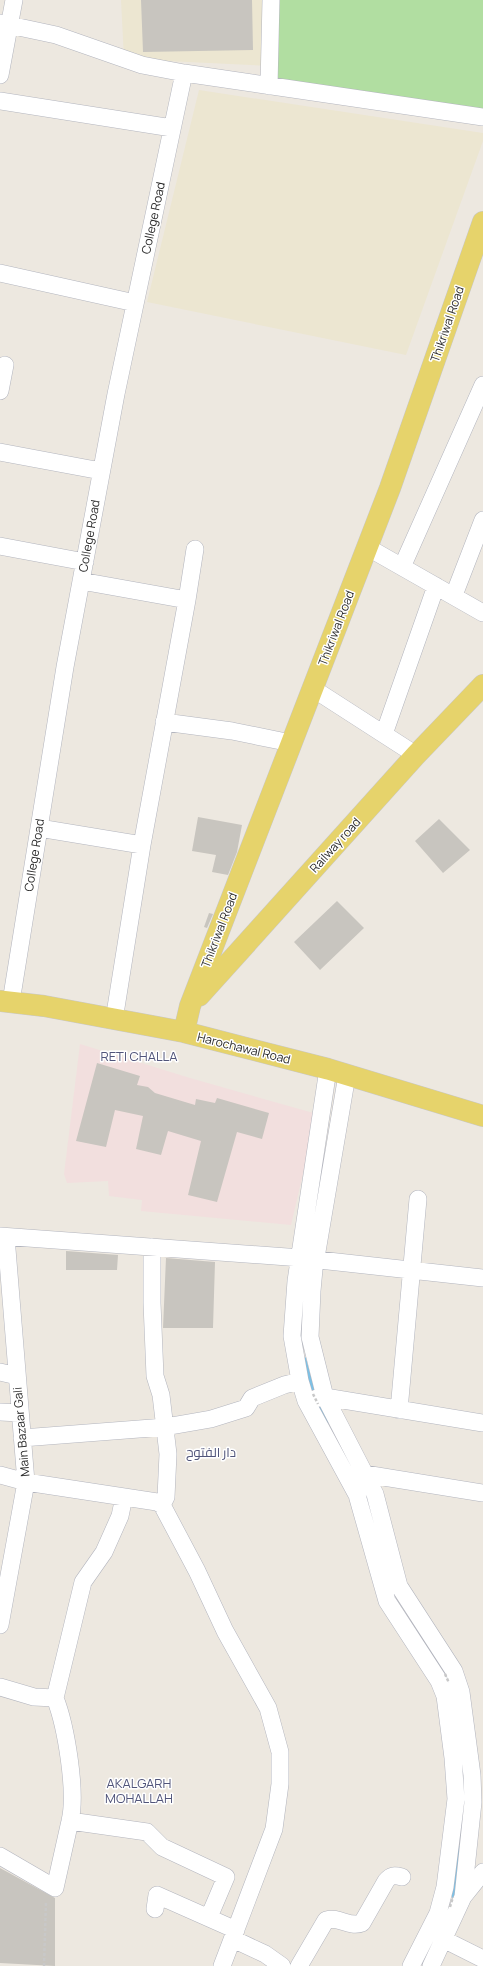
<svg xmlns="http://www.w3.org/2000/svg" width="483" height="1966" font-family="Manrope,Cairo,sans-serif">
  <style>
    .education { fill: #ece6d1 }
    .medical { fill: #f2dfde }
    .green { fill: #b1dea1 }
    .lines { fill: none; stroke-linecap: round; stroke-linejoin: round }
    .stream { stroke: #7cc1e6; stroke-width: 4.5 }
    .building { fill: #c8c5bf }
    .minor-casing { stroke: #b3b5be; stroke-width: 18 }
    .major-casing { stroke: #c8c8c8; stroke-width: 22 }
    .path { stroke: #c8c8c8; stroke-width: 2.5; stroke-dasharray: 3 2; stroke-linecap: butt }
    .minor { stroke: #fff; stroke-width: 17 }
    .major { stroke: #e6d36b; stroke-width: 21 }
    .path-bridge { stroke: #c8c8c8; stroke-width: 2.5; stroke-dasharray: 3 2; stroke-linecap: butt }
    .labels { text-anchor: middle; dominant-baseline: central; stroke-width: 3; stroke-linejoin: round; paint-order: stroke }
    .street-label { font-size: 12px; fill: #2c2c2c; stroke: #fff }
    .neighbourhood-label { font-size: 13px; fill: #50547a; stroke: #fff }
  </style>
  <rect width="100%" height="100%" fill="#ede8e0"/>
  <!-- education -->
  <path class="education" d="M121 0H271L270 66 124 59Z
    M199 90 483 133V141L406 355 147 302Z"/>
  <!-- medical -->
  <path class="medical" d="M80 1044 190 1078 317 1114 291 1225 141 1211 142 1200 109 1196 108 1181 67 1183 64 1174Z"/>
  <!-- green -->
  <path class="green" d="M270 0H483V117L269 86Z"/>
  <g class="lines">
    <!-- stream -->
    <path class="stream" d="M304 1359 313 1392
      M318 1405 328 1421
      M366 1495 373 1522
      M432 1655 444 1672
      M461 1761 464 1784V1813
      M454 1896 460 1848"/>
  </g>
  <!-- building -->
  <path class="building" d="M141 0H252L253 50 143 52Z
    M198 817 242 825 237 852 228 875 212 872 216 855 192 851Z
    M439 819 470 850 443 873 415 841Z
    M337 901 364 928 320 970 294 942Z
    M209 913 213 914 207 928 204 927Z
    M97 1063 140 1076 137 1085 148 1087 155 1093 195 1105 196 1099 215 1103 217 1098 269 1113 262 1139 237 1132 217 1202 188 1195 201 1141 168 1131 161 1155 136 1149 143 1116 115 1110 106 1147 76 1141Z
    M66 1251 118 1255 117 1270H66Z
    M166 1258 215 1262 213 1328H163Z
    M0 1868 55 1898V1966L0 1963Z"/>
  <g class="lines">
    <defs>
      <path id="minor" d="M0 23 56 35 142 65 184 73 483 117
        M0 75 14 0
        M269 86 271 0
        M0 101 172 128
        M0 273 135 303
        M0 391 5 365
        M0 452 101 471
        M0 546 85 562
        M367 547 483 613
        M402 567 483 385
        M81 581 187 600
        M454 595 483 520
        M312 688 416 755
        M164 722 232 731 291 743
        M384 734 436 586
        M39 828 142 845
        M11 1002 65 667 116 394 184 73
        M114 1020 142 845 187 600 195 549
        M328 1069 296 1281 292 1336 300 1381 306 1401 357 1495 387 1601 439 1681 445 1696 453 1758 456 1799 445 1887 438 1913 411 1966
        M347 1075 314 1269 312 1291 310 1337 325 1397 375 1494 399 1586 454 1671 461 1692 472 1775 473 1802 463 1897 431 1966
        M0 1236 301 1258 483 1278
        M152 1247V1303L155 1376 161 1395 168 1454 166 1497 162 1505
        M0 1372 17 1376
        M317 1398 325 1397 483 1423
        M399 1410 418 1199
        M0 1412 20 1413
        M22 1438 165 1427 211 1419 246 1408 252 1398 284 1385 300 1381
        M365 1474 483 1493
        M0 1475 26 1482 157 1502 162 1505 197 1571 225 1631 268 1708 280 1752V1784L274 1829 222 1966
        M0 1625 26 1482 6 1237
        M0 1687 34 1697 55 1698C66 1726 77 1792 70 1821
        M55 1698 83 1582 104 1552 120 1516 124 1497
        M0 1856 55 1888 70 1821 147 1832 162 1847 226 1877 209 1917
        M463 1897 483 1872
        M155 1909 157 1895 236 1930
        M233 1939 265 1954 282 1966
        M445 1940 483 1959
        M299 1966 326 1920C339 1916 349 1928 362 1923L386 1881C391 1875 394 1875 402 1877"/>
      <path id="major" d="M199 996 416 755 483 685
        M0 1001 44 1006 184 1032 328 1069 483 1116
        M184 1032 190 1006 390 488 483 222"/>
    </defs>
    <!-- minor casing -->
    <use href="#minor" class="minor-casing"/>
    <!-- major casing -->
    <use href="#major" class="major-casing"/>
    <!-- path -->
    <path class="path" d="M44 1966 46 1901"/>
    <!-- minor -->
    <use href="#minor" class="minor"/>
    <!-- major -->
    <use href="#major" class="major"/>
    <!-- path-bridge -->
    <path class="path-bridge" d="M313 1394 318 1404
      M445 1674 449 1683
      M450 1907 453 1897"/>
  </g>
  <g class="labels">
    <!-- street labels -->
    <g class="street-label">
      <text transform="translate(153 218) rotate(-78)">College Road</text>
      <text transform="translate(447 324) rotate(-71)">Thikriwal Road</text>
      <text transform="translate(89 536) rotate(-80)">College Road</text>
      <text transform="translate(336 628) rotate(-69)">Thikriwal Road</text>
      <text transform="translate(335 845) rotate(-48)">Railway road</text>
      <text transform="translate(34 855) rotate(-81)">College Road</text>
      <text transform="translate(219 930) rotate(-69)">Thikriwal Road</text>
      <text transform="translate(244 1048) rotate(14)">Harochawal Road</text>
      <text transform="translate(21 1432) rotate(-95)">Main Bazaar Gali</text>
    </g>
    <!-- neighbourhood labels -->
    <g class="neighbourhood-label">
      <text x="139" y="1056">RETI CHALLA</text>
      <text x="211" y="1452">دار الفتوح</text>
      <text x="139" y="1783">AKALGARH<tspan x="139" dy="15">MOHALLAH</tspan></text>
    </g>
  </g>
</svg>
